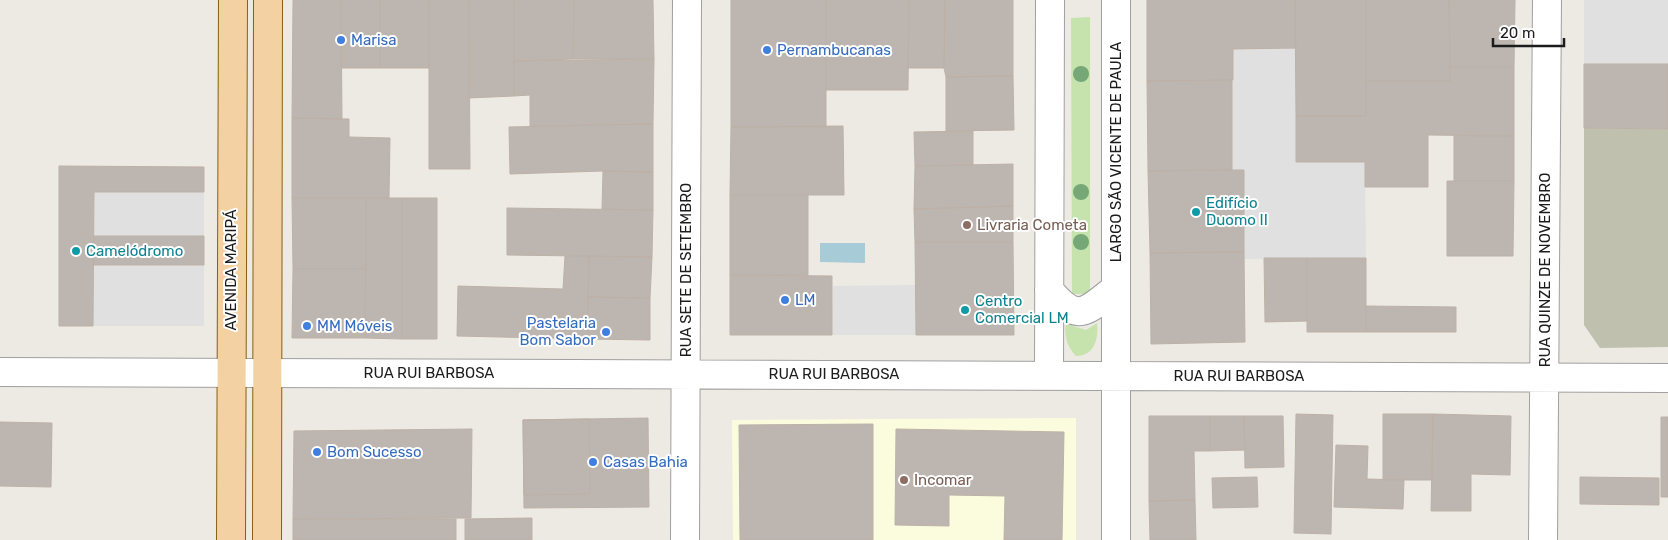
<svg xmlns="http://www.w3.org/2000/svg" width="1668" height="540" font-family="Rubik,sans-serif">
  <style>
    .education { fill: #fbfcdd }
    .construction { fill: #c0c0af }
    .grass { fill: #c6e3ad }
    .parking { fill: #e0e0e0 }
    .water { fill: #a7cbd7 }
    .building { fill: #bdb6b0; stroke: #bdb1a7 }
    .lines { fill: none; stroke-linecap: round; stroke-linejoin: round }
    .minor-casing { stroke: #a0a0a0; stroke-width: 30 }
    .primary-casing { stroke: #88610d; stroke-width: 30 }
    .minor { stroke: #fff; stroke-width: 28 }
    .primary { stroke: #f3d1a2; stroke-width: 28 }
    .tree { fill: #76a777 }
    .shop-dot { fill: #3f7fe0; stroke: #fff; stroke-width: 2 }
    .culture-dot { fill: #0f9aa8; stroke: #fff; stroke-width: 2 }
    .education-dot { fill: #8d6e63; stroke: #fff; stroke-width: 2 }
    .labels { text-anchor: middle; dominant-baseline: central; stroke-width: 4; stroke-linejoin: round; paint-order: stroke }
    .shop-label { font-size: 15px; fill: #366cbe; stroke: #fff; text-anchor: start }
    .street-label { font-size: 15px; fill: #1c1c1c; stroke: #fff }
    .culture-label { font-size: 15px; fill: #0d838f; stroke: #fff; text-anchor: start }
    .education-label { font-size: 15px; fill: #785e54; stroke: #fff; text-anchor: start }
  </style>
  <rect width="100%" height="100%" fill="#edeae3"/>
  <!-- education -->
  <path class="education" d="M1076 418V540H733L732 420Z"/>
  <!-- construction -->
  <path class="construction" d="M1584 128 1668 129V347L1600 348 1584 325Z"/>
  <!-- grass -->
  <path class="grass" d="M1090 17V294H1072L1071 18Z
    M1066 321 1073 326 1086 330 1097 323C1099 339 1094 356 1076 356 1066 346 1064 334 1066 321Z"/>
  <!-- parking -->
  <path class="parking" d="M1584 0H1668V64H1584Z
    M1296 48V162H1365L1366 258 1244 259 1232 170V80L1233 49Z
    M94 192H204V236H94Z
    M93 265H204V326H93Z
    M915 285 916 335H832L833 286Z"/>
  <!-- water -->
  <path class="water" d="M820 243H865V263L820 262Z"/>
  <!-- building -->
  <path class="building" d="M293 0H341L342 119 292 118Z
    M341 0H380V68H341Z
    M380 0H429V68H380Z
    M429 0H469L470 169H429Z
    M469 0H514V96L469 98Z
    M514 0H574L573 59 514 61Z
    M574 0H653L654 59H573Z
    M731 0H826V127H731Z
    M826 0H909L908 90H826Z
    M909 0H945L944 68H908Z
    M945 0H1013V76L946 77 944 68Z
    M1147 0H1295L1296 48 1233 49V80L1147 81Z
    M1295 0H1366V116H1296Z
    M1366 0H1449L1450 81H1366Z
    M1449 0H1515L1514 67H1450Z
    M654 59 653 124 530 126V95L514 96V61Z
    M1584 64H1668V129L1584 128Z
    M1450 67H1514V136L1428 135V187H1365V162H1296V116H1366V81H1450Z
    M1013 76 1014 130 946 131V77Z
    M1232 80V170L1148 171 1147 81Z
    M292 118 349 119V137L390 138 389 198H292Z
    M653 124V172L603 171 510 174 509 127Z
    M843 126 844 195H730L731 127Z
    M973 131V165L915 166 914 132Z
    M1454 136H1514V181H1454Z
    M1013 164V206L914 209 915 166Z
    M59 166 204 167V192H94L93 326H59Z
    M1232 170H1244V252L1150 253 1148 171Z
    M603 171 653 172V210L602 209Z
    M1447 181H1514L1513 256H1447Z
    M730 195H808V275H730Z
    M292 198H366V269H293Z
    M366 198H402V339L365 338Z
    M402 198H437V339H402Z
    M1013 206V242H915L914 209Z
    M507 208 653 210 652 257 507 255Z
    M94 236H204V265H93Z
    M915 242H1013L1014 335H916Z
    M1244 252 1245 342 1151 344 1150 253Z
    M565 256H589L588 339 457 336 458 286 563 289Z
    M589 256 652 257 650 298 588 297Z
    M1264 258H1307V321L1265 322Z
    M1307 258H1366V332H1307Z
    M293 269H366L365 338H292Z
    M730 275 832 276V335H730Z
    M588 297 650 298V340L588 339Z
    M1366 306 1456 307V332H1366Z
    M1296 414 1333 415 1331 534 1294 533Z
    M1383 414H1433L1432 480H1383Z
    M1433 414 1511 416 1510 475 1471 474V511H1431Z
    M1149 416H1210V451H1194L1195 500 1149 501Z
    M1210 416H1244L1245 450 1210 451Z
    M1244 416H1283L1284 467 1245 468Z
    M1661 417H1668V497H1661Z
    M648 418 649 507 524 508 523 420Z
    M589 419 590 494 524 495 523 420Z
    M0 422 52 423 51 487 0 486Z
    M873 424V540H740L739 425Z
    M472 429 471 518 293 519 294 431Z
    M896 429 1064 432 1062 540H1004L1005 496 949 495V526L895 525Z
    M1336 445 1368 446 1367 479 1404 480 1403 509 1334 507Z
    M1257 477 1258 507 1213 508 1212 478Z
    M1580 477 1659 478V505L1580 504Z
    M1195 500 1196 540H1150L1149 501Z
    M532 518V540H465V519Z
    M293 519H456V540H293Z"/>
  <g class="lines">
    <defs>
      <path id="minor" d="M1116 0V540
        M1049 290C1079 325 1086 311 1116 288
        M0 372 1668 378
        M1049 375 1050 0
        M685 540 687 0
        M1543 540 1547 0"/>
      <path id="primary" d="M231 540 233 0
        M267 540 268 0"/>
    </defs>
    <!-- minor casing -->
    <use href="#minor" class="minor-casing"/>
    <!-- primary casing -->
    <use href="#primary" class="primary-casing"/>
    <!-- minor -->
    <use href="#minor" class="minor"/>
    <!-- primary -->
    <use href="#primary" class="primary"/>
  </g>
  <!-- trees -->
  <g class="tree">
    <circle cx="1081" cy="74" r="8"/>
    <circle cx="1081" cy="192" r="8"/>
    <circle cx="1081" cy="242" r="8"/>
  </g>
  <!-- markers -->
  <g class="shop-dot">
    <circle cx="341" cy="40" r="5"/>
    <circle cx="767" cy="50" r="5"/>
    <circle cx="785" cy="300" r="5"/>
    <circle cx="307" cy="326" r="5"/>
    <circle cx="606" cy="332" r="5"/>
    <circle cx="317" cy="452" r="5"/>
    <circle cx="593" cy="462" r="5"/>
  </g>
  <g class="culture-dot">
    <circle cx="1196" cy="212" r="5"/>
    <circle cx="76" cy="251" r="5"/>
    <circle cx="965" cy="310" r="5"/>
  </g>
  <g class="education-dot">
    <circle cx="967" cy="225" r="5"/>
    <circle cx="904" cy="480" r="5"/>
  </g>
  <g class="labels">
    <!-- shop labels -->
    <g class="shop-label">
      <text x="351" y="40">Marisa</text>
      <text x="777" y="50">Pernambucanas</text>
      <text x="795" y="300">LM</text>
      <text x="596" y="323" text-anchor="end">Pastelaria<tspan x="596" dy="17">Bom Sabor</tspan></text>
      <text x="317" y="326">MM Móveis</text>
      <text x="327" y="452">Bom Sucesso</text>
      <text x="603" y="462">Casas Bahia</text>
    </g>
    <!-- street labels -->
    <g class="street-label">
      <text transform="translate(1116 152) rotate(-90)">LARGO SÃO VICENTE DE PAULA</text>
      <text transform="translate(231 270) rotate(-90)">AVENIDA MARIPÁ</text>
      <text transform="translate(686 270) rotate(-90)">RUA SETE DE SETEMBRO</text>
      <text transform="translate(1545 270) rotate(-90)">RUA QUINZE DE NOVEMBRO</text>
      <text x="429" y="373">RUA RUI BARBOSA</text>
      <text x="834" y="374">RUA RUI BARBOSA</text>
      <text x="1239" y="376">RUA RUI BARBOSA</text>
    </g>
    <!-- culture labels -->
    <g class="culture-label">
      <text x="1206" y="203">Edifício<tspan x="1206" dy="17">Duomo II</tspan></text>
      <text x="86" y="251">Camelódromo</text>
      <text x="975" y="301">Centro<tspan x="975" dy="17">Comercial LM</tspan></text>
    </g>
    <!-- education labels -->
    <g class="education-label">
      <text x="977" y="225">Livraria Cometa</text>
      <text x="914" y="480">Incomar</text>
    </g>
  </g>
  <!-- scale -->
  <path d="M1493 38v8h71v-8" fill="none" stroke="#1c1c1c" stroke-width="2.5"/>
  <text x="1500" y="38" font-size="15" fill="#1c1c1c" stroke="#ffffff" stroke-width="4" paint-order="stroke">20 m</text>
</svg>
